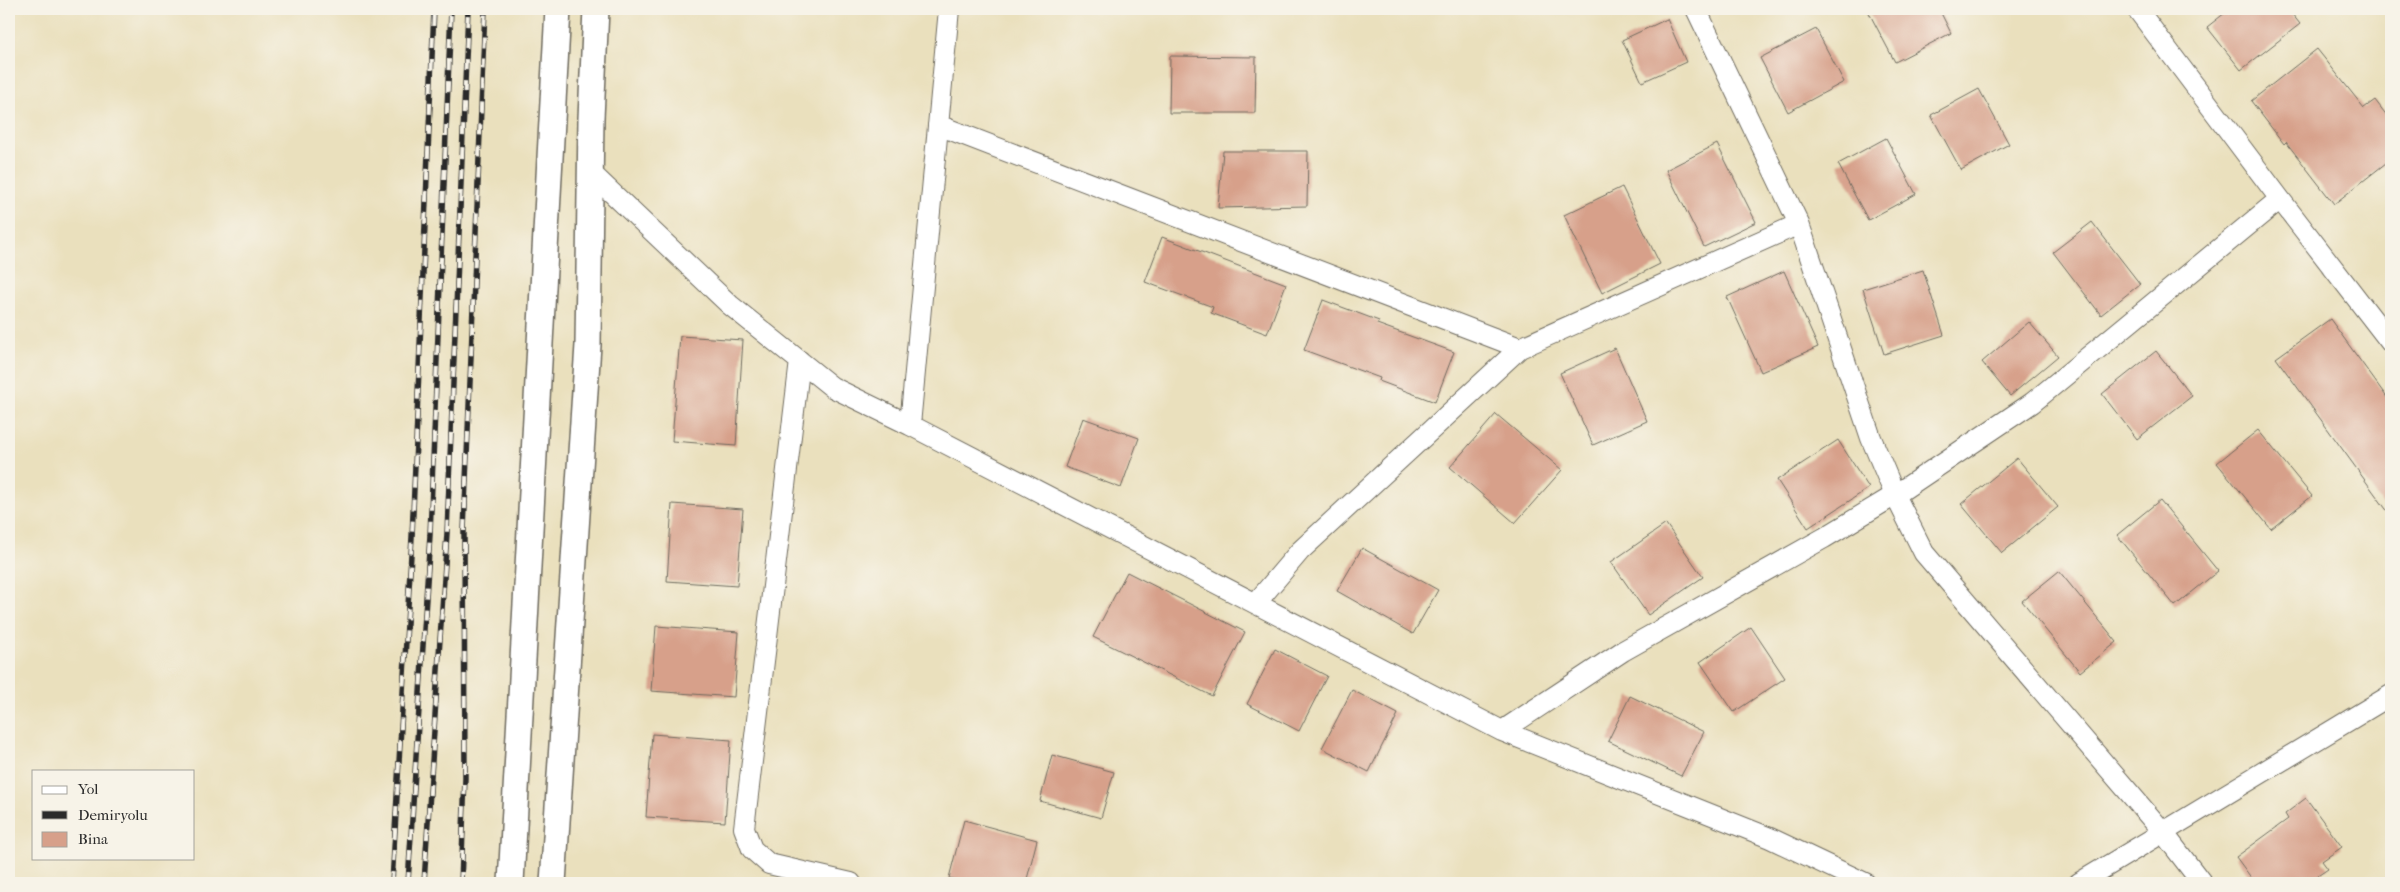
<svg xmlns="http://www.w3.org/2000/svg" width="2400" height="892" font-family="'IM FELL French Canon',serif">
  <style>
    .building { fill: #d7a08a }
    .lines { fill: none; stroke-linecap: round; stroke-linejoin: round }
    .minor-casing { stroke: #6e6a5e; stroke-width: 22 }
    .major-casing { stroke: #6e6a5e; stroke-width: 28 }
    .minor { stroke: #fff; stroke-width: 20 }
    .major { stroke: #fff; stroke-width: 25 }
    .rail-casing { stroke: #2b2b2b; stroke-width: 5.5 }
    .rail { stroke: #f7f3e8; stroke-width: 4; stroke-dasharray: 11; stroke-linecap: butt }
  </style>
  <rect width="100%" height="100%" fill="#f7f3e8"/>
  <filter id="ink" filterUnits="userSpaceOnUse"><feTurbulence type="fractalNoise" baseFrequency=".02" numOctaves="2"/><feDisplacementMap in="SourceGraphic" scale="10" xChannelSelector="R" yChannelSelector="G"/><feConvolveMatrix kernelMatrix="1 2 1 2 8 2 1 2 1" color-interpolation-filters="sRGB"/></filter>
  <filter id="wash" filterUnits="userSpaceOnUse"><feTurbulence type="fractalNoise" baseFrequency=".0096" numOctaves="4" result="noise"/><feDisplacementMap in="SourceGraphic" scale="20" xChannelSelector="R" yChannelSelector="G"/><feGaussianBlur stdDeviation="1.12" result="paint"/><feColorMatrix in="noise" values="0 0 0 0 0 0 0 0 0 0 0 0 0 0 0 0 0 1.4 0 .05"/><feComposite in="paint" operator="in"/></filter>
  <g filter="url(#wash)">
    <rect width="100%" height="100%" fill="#eae0bd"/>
    <g id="blocks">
      <!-- building -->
      <path class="building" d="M1867 9H1939L1951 33 1895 62Z
        M2230 9H2288L2300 24 2241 70 2207 27Z
        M1667 19 1686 62 1642 82 1622 40Z
        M1816 29 1844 82 1788 112 1760 58Z
        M2317 49 2364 108 2375 100 2391 121V159L2334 204 2286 142 2284 144 2251 101Z
        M1170 56 1256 57 1255 113H1169Z
        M1979 89 2009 144 1961 170 1931 115Z
        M1886 138 1916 194 1868 220 1838 164Z
        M1717 144 1756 222 1704 247 1666 170Z
        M1223 151H1308L1307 206 1218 208Z
        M1622 187 1660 264 1602 293 1564 215Z
        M2092 222 2140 284 2101 315 2053 252Z
        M1162 237 1286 284 1267 334 1211 313 1213 307 1145 282Z
        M1923 270 1944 335 1884 354 1863 289Z
        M1784 271 1818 347 1761 372 1727 297Z
        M1323 300 1379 321 1377 324 1454 352 1435 402 1379 381 1380 378 1304 350Z
        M2330 319 2391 403V516L2276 358Z
        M2029 322 2058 356 2010 396 1982 362Z
        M680 336 743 340 736 446 672 441Z
        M1615 348 1647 421 1593 445 1560 373Z
        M2156 351 2192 396 2137 439 2102 394Z
        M1496 414 1562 470 1515 523 1450 467Z
        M1083 418 1139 438 1121 488 1065 467Z
        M2258 430 2312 496 2271 529 2217 463Z
        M1838 440 1869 488 1808 528 1777 480Z
        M2017 458 2058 507 2002 553 1961 504Z
        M2160 500 2218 571 2175 606 2117 535Z
        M672 504 743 509 737 586 667 581Z
        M1666 524 1703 577 1648 615 1611 562Z
        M1362 548 1438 590 1413 634 1337 591Z
        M2059 571 2117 642 2080 672 2022 601Z
        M1127 572 1245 632 1212 696 1093 637Z
        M656 626 739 632 734 697 651 691Z
        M1751 627 1785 678 1734 712 1700 662Z
        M1275 649 1327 676 1299 731 1247 704Z
        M1352 690 1398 714 1369 772 1322 748Z
        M1630 696 1704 732 1681 776 1608 741Z
        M652 734 731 740 725 822 646 817Z
        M1052 755 1114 772 1101 818 1040 801Z
        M2306 798 2342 847 2322 861 2328 869 2307 883H2255L2236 857 2288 819 2285 814Z
        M964 820 1037 840 1026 883H970L949 878Z"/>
    </g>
  </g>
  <g filter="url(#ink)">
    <use href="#blocks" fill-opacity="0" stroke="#6e6a5e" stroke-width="1"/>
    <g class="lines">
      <defs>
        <path id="minor" d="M1696 9 1799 224 1871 438 1895 495 1924 553 2162 831 2202 883
          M2137 9 2280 199 2391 343
          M938 125 1520 348 1799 224
          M590 172 730 305 832 387 910 425 1502 731 1770 838 1865 883
          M800 361 744 828 752 849 769 864 851 883
          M910 425 949 9
          M1256 603 1300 551 1520 348
          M1502 731 1623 651 1824 538 1895 495 2032 403 2280 199
          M2079 883 2391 695"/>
        <path id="major" d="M511 883 558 9
          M553 883 588 345 591 118 596 9"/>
      </defs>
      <!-- minor casing -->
      <use href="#minor" class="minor-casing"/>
      <!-- major casing -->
      <use href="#major" class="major-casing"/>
      <!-- minor -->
      <use href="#minor" class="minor"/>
      <!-- major -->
      <use href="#major" class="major"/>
      <defs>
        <path id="rail" d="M392 883 412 537 434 9
          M408 883 430 535 451 9
          M424 883 447 533 468 9
          M461 883 465 778 464 531 485 9"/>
      </defs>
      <!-- rail casing -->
      <use href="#rail" class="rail-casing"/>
      <!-- rail -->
      <use href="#rail" class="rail"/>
    </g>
  </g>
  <!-- margin -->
  <rect width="2400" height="892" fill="none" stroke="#f7f3e8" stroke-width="30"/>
  <!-- legend -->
  <rect x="32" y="770" width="162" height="90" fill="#f7f3e8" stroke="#a5a39c"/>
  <rect x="42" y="786" width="25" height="8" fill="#ffffff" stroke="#a5a39c"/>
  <text x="78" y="794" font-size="15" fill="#2b2b2b">Yol</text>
  <rect x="42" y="811" width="25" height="8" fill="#2b2b2b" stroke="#a5a39c"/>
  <text x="78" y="820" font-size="15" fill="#2b2b2b">Demiryolu</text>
  <rect x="42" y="832" width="25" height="15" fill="#d7a08a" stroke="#a5a39c"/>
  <text x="78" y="844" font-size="15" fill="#2b2b2b">Bina</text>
</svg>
